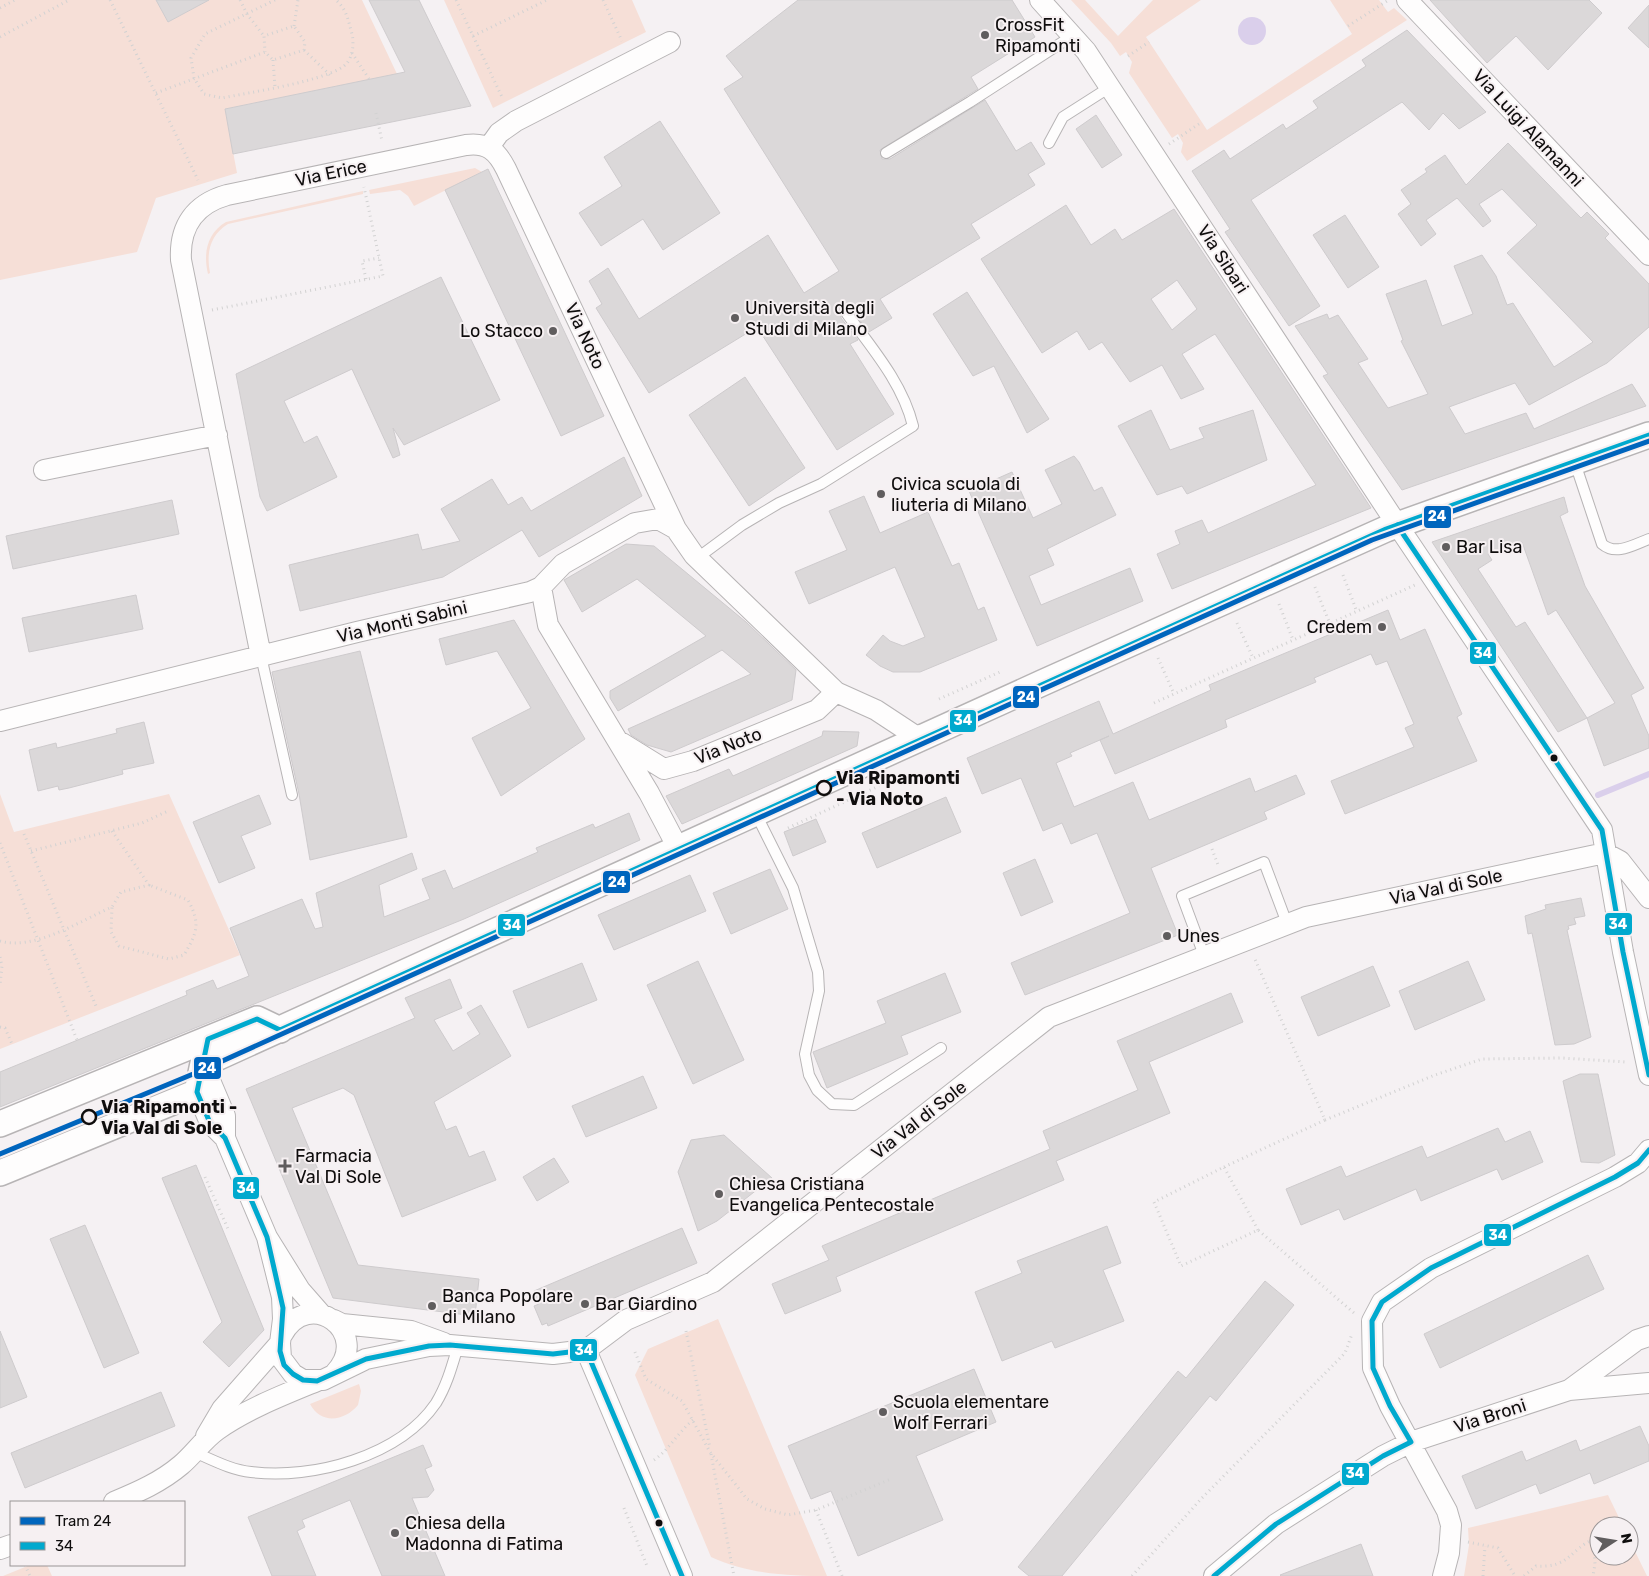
<svg xmlns="http://www.w3.org/2000/svg" width="1649" height="1576" font-family="Rubik,sans-serif">
  <style>
    .green { fill: #f6dfd7 }
    .water { fill: #dacfeb }
    .lines { fill: none; stroke-linecap: round; stroke-linejoin: round }
    .stream { stroke: #dacfeb; stroke-width: 6 }
    .building { fill: #dbd8d9; stroke: #cecbcd; fill-rule: evenodd }
    .service-casing { stroke: #b7b4b5; stroke-width: 12 }
    .minor-casing { stroke: #b7b4b5; stroke-width: 22 }
    .tertiary-casing { stroke: #b7b4b5; stroke-width: 28 }
    .path { stroke: #d2d2d2; stroke-width: 3; stroke-dasharray: 1 4; stroke-linecap: butt }
    .service { stroke: #fefdfd; stroke-width: 10 }
    .minor { stroke: #fefdfd; stroke-width: 20 }
    .tertiary { stroke: #fefdfd; stroke-width: 25 }
    .bus-1-casing { stroke: #f6f0f2; stroke-width: 9 }
    .bus-1 { stroke: #00a9ce; stroke-width: 5 }
    .tram-1-casing { stroke: #f6f0f2; stroke-width: 9 }
    .tram-1 { stroke: #0065bd; stroke-width: 5 }
    .poi-dot { fill: #605d5e; stroke: #f6f0f2; stroke-width: 2 }
    .bus-dot { fill: #0f0d0d; stroke: #f6f0f2; stroke-width: 2 }
    .stop-dot { fill: #f6f0f2; stroke: #0f0d0d; stroke-width: 2.5 }
    .labels { text-anchor: middle; dominant-baseline: central; stroke-width: 4; stroke-linejoin: round; paint-order: stroke }
    .poi-label { font-size: 18px; fill: #0f0d0d; stroke: #f6f0f2; text-anchor: start }
    .street-label { font-size: 18px; fill: #0f0d0d; stroke: #f6f0f2 }
    .stop-label { font-size: 18px; font-weight: bold; fill: #0f0d0d; stroke: #f6f0f2; text-anchor: start }
    .line-badge { stroke: #f6f0f2; stroke-width: 2 }
    .badge-label { font-size: 14px; text-anchor: middle; font-weight: bold; fill: #fff }
  </style>
  <rect width="100%" height="100%" fill="#f5f1f3"/>
  <!-- green -->
  <path class="green" d="M0 0H156L168 22 209 0H362L397 74 225 109 237 173 156 198 137 252 0 280Z
    M444 0H632L646 32 493 108Z
    M1071 0H1085L1118 36 1153 0H1201L1146 37 1207 130 1352 34 1330 0H1379L1388 12 1394 8 1407 20 1187 161 1181 152 1183 143 1178 134 1172 138 1129 73 1132 62 1126 52 1120 56 1111 43Z
    M475 168 482 172 414 206 408 196 400 190 370 194 369 190Z
    M363 191V194L228 224C210 235 206 253 210 273L208 274C203 253 207 233 226 222Z
    M0 794 14 832 169 794 240 955 0 1049Z
    M718 1319 827 1576C789 1576 747 1574 711 1557L635 1375 648 1349Z
    M359 1384 361 1391 358 1405C345 1421 321 1425 310 1404Z
    M1608 1495 1623 1526H1599V1556H1629V1539L1647 1576H1464L1469 1545 1468 1528Z
    M30 1565H47L52 1576H3Z"/>
  <!-- water -->
  <path class="water" d="M1238 31a14 14 0 1 1 28 0a14 14 0 1 1-28 0Z"/>
  <g class="lines">
    <!-- stream -->
    <path class="stream" d="M1598 795 1649 774"/>
  </g>
  <!-- building -->
  <path class="building" d="M156 0H209L168 22Z
    M369 0H419L471 106 233 154 225 109 405 72Z
    M798 0H1012L1035 37 971 77 978 89 880 150 882 159H890L985 100 1016 151 1031 142 1045 164 1028 174 1035 185 971 224 980 238 880 299 892 318 869 332 850 308 846 307 841 311V318L858 340 850 344 894 414 837 450 757 327 649 393 596 308 602 304 589 281 608 268 639 319 768 235 804 293 839 271 724 89 743 77 726 56Z
    M1430 0H1589L1602 13 1548 70 1516 36 1487 63Z
    M1649 5V48L1628 28Z
    M1407 30 1486 112 1459 129 1443 113 1429 130 1402 102 1251 200 1320 306 1289 326 1225 232 1230 229 1192 171 1224 150 1230 159 1283 124 1286 129 1318 108 1313 101 1366 66 1362 60Z
    M1096 115 1122 155 1102 168 1076 129Z
    M660 121 720 213 663 250 643 219 601 246 579 213 622 186 604 157Z
    M1508 143 1581 218 1587 212 1609 234 1605 238 1649 284V327L1607 363 1529 405 1515 383 1449 407 1465 434 1526 413 1534 429 1632 384 1646 406 1402 490 1323 376 1328 374 1295 326 1327 314 1329 319 1338 315 1368 359 1358 363 1388 408 1428 394 1401 341 1403 340 1386 294 1426 280 1442 326 1473 314 1454 266 1482 255 1496 276 1507 305 1513 303 1554 367 1593 342 1507 253 1537 225 1502 189 1479 204 1491 221 1483 227 1457 198 1426 220 1436 234 1421 246 1398 214 1411 204 1401 190 1427 172 1425 169 1445 155 1466 185Z
    M488 169 604 416 561 436 445 190Z
    M1066 205 1091 245 1115 229 1122 240 1174 209 1371 508 1172 589 1157 554 1180 544 1175 531 1202 520 1208 533 1316 485 1215 334 1182 354 1204 389 1181 399 1162 365 1130 382 1102 342 1089 350 1077 331 1042 353 981 259ZM1177 280 1197 309 1172 330 1151 299Z
    M1345 215 1379 267 1348 288 1313 235Z
    M441 277 500 400 404 445 393 428 400 455 393 458 352 369 284 401 304 443 317 436 337 477 267 511 260 497 236 374Z
    M967 292 1049 419 1027 433 994 366 973 376 933 314Z
    M745 377 805 468 749 506 689 415Z
    M1151 410 1170 450 1204 438 1199 428 1253 410 1267 460 1187 494 1182 486 1157 495 1118 426Z
    M1074 456 1079 462 1094 491 1102 487 1116 515 1047 549 1054 565 1029 576 1041 605 1130 568 1143 601 1037 646 969 491 1012 472 1033 518 1062 504 1045 470Z
    M624 457 642 496 539 557 522 530 443 577 300 611 289 565 418 534 422 550 460 541 441 509 492 479 508 505 522 497 531 511Z
    M864 496 880 533 928 512 952 566 959 563 978 610 984 607 997 640 920 672H893L880 666 866 655 883 635 890 641 903 646 925 637 895 567 809 604 795 572 847 550 829 511Z
    M1564 497 1568 512 1560 516 1585 586 1644 688 1631 695 1649 736V748L1604 766 1587 718 1558 732 1432 542ZM1522 542 1548 615 1556 610 1615 703 1587 718 1525 622 1516 627 1478 569 1492 560 1488 554Z
    M172 500 179 534 13 569 6 536Z
    M626 544 654 546 746 622 796 670 792 700 671 752 647 745 631 735 628 729 751 674 722 650 618 711 610 698V691L706 636 637 579 582 612 564 580Z
    M136 595 143 629 29 652 22 618Z
    M1388 610 1400 640 1425 629 1462 714 1457 717 1477 761 1345 814 1331 781 1414 747 1405 728 1414 724 1387 661 1376 665 1371 654 1314 678 1316 682 1225 720 1227 727 1115 774 1100 740 1109 736 1070 753 1072 756 1056 763 1074 807 1133 782 1149 820 1250 778 1255 792 1296 775 1305 794 1264 812 1267 819 1151 868 1178 935 1025 995 1011 963 1130 913 1097 833 1071 844 1062 823 1043 831 1021 778 982 794 967 758 1099 701 1113 734 1211 690 1209 685Z
    M514 620 585 739 501 796 472 738 531 708 497 651 446 665 439 639Z
    M360 651 407 837 310 860 299 794 272 672Z
    M144 722 154 763 122 770 123 774 69 788 59 790 58 786 38 791 29 750 56 743 57 748 117 733 116 729Z
    M823 731 859 732 857 746 682 824 666 796 729 769 733 776 822 736Z
    M259 795 271 824 241 836 255 868 219 883 193 822Z
    M946 797 961 832 877 868 862 833Z
    M629 813 640 840 464 919 0 1107V1072L187 995 186 991 213 980 217 989 249 976 230 928 302 899 315 929 323 927 316 893 412 853 417 869 379 885 384 917 430 899 422 879 445 870 453 889 538 852 536 848 593 824 595 828Z
    M816 819 826 842 793 856 784 832Z
    M1035 859 1053 902 1021 916 1003 873Z
    M770 869 788 909 731 934 713 893Z
    M690 875 706 911 614 950 598 915Z
    M1581 898 1585 916 1574 918 1576 924 1568 926 1569 929 1567 930 1591 1037 1574 1044 1555 1045 1532 933 1528 934 1525 916 1546 909 1545 905Z
    M698 961 744 1060 693 1084 647 985Z
    M1468 961 1485 1000 1415 1030 1399 991Z
    M582 963 597 1000 528 1028 513 991Z
    M1373 966 1390 1006 1318 1036 1301 997Z
    M945 973 961 1012 901 1036 908 1054 827 1088 813 1052 886 1023 877 1001Z
    M450 979 462 1008 434 1020 453 1051 480 1034 467 1013 481 1005 511 1056 434 1102 446 1130 456 1126 469 1157 484 1151 496 1180 402 1217 354 1095 343 1088 292 1108 358 1265 479 1279 475 1316 333 1298 246 1089 415 1018 405 998Z
    M1231 993 1243 1022 1149 1062 1170 1113 1056 1161 1064 1180 836 1277 841 1291 785 1314 772 1284 829 1260 822 1246 1050 1149 1043 1131 1138 1090 1117 1041Z
    M1580 1074H1598L1615 1155 1599 1163 1581 1162 1563 1081Z
    M643 1076 657 1108 586 1137 572 1106Z
    M1498 1128 1505 1142 1530 1131 1543 1162 1502 1180 1497 1169 1421 1201 1416 1189 1344 1220 1339 1209 1301 1225 1286 1189 1341 1166 1346 1177 1422 1146 1427 1158Z
    M724 1135 772 1178 717 1221 698 1231 678 1172 691 1140Z
    M554 1158 569 1182 537 1201 523 1177Z
    M196 1165 264 1330 229 1367 203 1342 222 1322 162 1178Z
    M85 1225 139 1353 104 1368 50 1239Z
    M1107 1226 1121 1263 1103 1270 1124 1321 1055 1348 1052 1341 1002 1361 975 1292 1022 1273 1017 1261Z
    M682 1228 697 1263 548 1326 547 1323 542 1325 534 1306 539 1304 534 1291Z
    M1588 1255 1604 1289 1440 1368 1424 1334Z
    M1265 1281 1294 1305 1216 1401 1210 1396 1062 1576H1029L1018 1567 1178 1371 1186 1378Z
    M0 1331 27 1397 0 1408Z
    M974 1369 996 1422 916 1456 943 1520 858 1556 831 1491 811 1499 788 1446Z
    M161 1392 175 1426 25 1488 11 1453Z
    M1640 1426 1649 1446V1461L1594 1484 1590 1473 1540 1494 1536 1484 1476 1509 1462 1476 1522 1451 1526 1461 1576 1440 1580 1451Z
    M423 1445 432 1466 425 1469 434 1490 428 1497 412 1498 445 1576H382L350 1500 302 1520 305 1527 297 1531 316 1576H272L248 1517Z
    M1361 1544 1373 1576H1281L1280 1575Z"/>
  <g class="lines">
    <defs>
      <path id="service" d="M1049 143 1063 117 1110 87
        M886 153 970 102 1072 36
        M1575 463 1602 544C1616 556 1633 545 1649 539
        M696 559 742 525 779 503 821 484 913 426C903 384 872 348 847 314
        M261 656 292 795
        M756 814 793 888 818 972 819 991 805 1054 809 1075 817 1090 832 1104 854 1105 941 1048
        M1205 958 1182 896 1264 862 1288 926
        M194 1452C213 1460 231 1470 251 1472 313 1480 400 1456 436 1403 447 1385 452 1366 458 1346"/>
      <path id="minor" d="M1040 0 1086 51 1400 529 1602 830 1623 952 1649 1075
        M1407 0 1649 255
        M489 147 499 133 516 121 670 42
        M44 470 217 435
        M541 587 548 625 649 793 679 850
        M261 656 181 260C179 226 195 204 227 195L466 145C487 142 497 151 506 169L676 529 694 555 836 692 876 710 914 735 925 736
        M0 721 357 632 530 592 541 587 563 564 635 523 658 519 676 529
        M622 743 664 769 693 761 817 710 836 692
        M1605 853 1620 861 1649 898
        M203 1064 225 1116V1138L267 1237 300 1290 321 1314
        M197 1092 210 1123 225 1138
        M267 1237 282 1297 283 1319 280 1343 281 1358 293 1374 303 1380H323L366 1359 429 1346 450 1345 553 1354 586 1350 626 1320 713 1282 1049 1017 1306 917 1605 853
        M334 1320 342 1324 411 1331 444 1343
        M282 1335C309 1285 373 1333 335 1373
        M586 1350 682 1576
        M1569 1390 1637 1340 1649 1336
        M206 1436 222 1409 280 1343
        M114 1502C138 1492 161 1482 181 1465 194 1454 203 1440 217 1430 247 1409 283 1395 317 1381
        M0 1549 11 1545
        M1214 1576 1276 1524 1383 1456 1411 1442 1569 1390 1649 1383
        M1443 1576 1449 1553 1451 1525 1447 1511 1390 1406 1373 1368 1372 1321 1382 1302 1431 1268 1615 1177 1638 1163 1649 1150"/>
      <path id="tertiary" d="M203 1064 1042 683 1386 529 1649 435
        M0 1124 257 1019 280 1030
        M0 1173 197 1092 206 1049"/>
    </defs>
    <!-- service casing -->
    <use href="#service" class="service-casing"/>
    <!-- minor casing -->
    <use href="#minor" class="minor-casing"/>
    <!-- tertiary casing -->
    <use href="#tertiary" class="tertiary-casing"/>
    <!-- path -->
    <path class="path" d="M110 0 198 180
      M240 0 247 14 264 36
      M275 0 205 34 191 58 194 78 204 94 222 98C246 93 334 80 347 63 353 56 354 43 352 34 348 20 347 10 336 0
      M456 0 502 97
      M603 0 622 41
      M0 8 15 0
      M294 26 298 0
      M1348 26 1387 1
      M473 36 547 0
      M0 37 69 0
      M304 50 330 75
      M352 53 369 79
      M1128 56 1149 42
      M273 60 275 87
      M156 93 265 52 273 60 304 50 305 42 294 26 264 36 265 52
      M376 113 382 141
      M1169 144 1202 122
      M366 279 362 261 379 258
      M212 310 383 276 364 187
      M1343 575 1357 612
      M1315 587 1330 624
      M1279 604 1293 640
      M1237 623 1253 658
      M1158 658 1174 694
      M939 699 1000 672
      M1154 703 1415 585
      M788 828 879 786
      M112 831 149 885 121 892 112 907
      M24 834 96 1006
      M0 843 77 1040
      M1212 849 1218 865
      M31 851 142 823 168 811
      M0 941C34 951 80 921 112 907L111 932 119 946 169 959 184 955C197 933 201 924 188 900L149 885
      M0 957 2 966 0 985
      M0 1027 5 1028 12 1044
      M1325 1120 1435 1075 1482 1059 1562 1058 1626 1062
      M1224 1167 1325 1120 1254 957
      M205 1177 228 1229
      M1258 1230 1224 1167 1154 1202 1181 1266 1258 1230 1354 1313
      M686 1331 710 1448
      M635 1352 646 1379 682 1401 710 1452 747 1499 765 1509 788 1515 816 1510 891 1479
      M711 1454 734 1576
      M654 1460C670 1449 678 1432 693 1420
      M624 1508 647 1566
      M816 1510 842 1576
      M1468 1542 1498 1548 1515 1576
      M25 1565 30 1576
      M1132 1576 1201 1499 1345 1353 1352 1334
      M1483 1576 1485 1546
      M1524 1576 1536 1566C1570 1568 1569 1550 1594 1539L1595 1564 1593 1576"/>
    <!-- service -->
    <use href="#service" class="service"/>
    <!-- minor -->
    <use href="#minor" class="minor"/>
    <!-- tertiary -->
    <use href="#tertiary" class="tertiary"/>
    <defs>
      <path id="bus-1" d="M1397 525 1602 830 1623 952 1649 1075
        M682 1576 586 1350 553 1354 450 1345 429 1346 366 1359 317 1381 303 1380 293 1374 284 1365 280 1351 283 1308 267 1237 225 1138 210 1123 197 1092 208 1039 257 1019 280 1030 1386 529 1649 435
        M1214 1576 1276 1524 1383 1456 1411 1442 1390 1406 1373 1368 1372 1321 1382 1302 1431 1268 1615 1177 1638 1163 1649 1150"/>
    </defs>
    <!-- bus-1 casing -->
    <use href="#bus-1" class="bus-1-casing"/>
    <!-- bus-1 -->
    <use href="#bus-1" class="bus-1"/>
    <defs>
      <path id="tram-1" d="M0 1154 198 1072 1372 540 1649 441"/>
    </defs>
    <!-- tram-1 casing -->
    <use href="#tram-1" class="tram-1-casing"/>
    <!-- tram-1 -->
    <use href="#tram-1" class="tram-1"/>
  </g>
  <!-- markers -->
  <g class="poi-dot">
    <circle cx="985" cy="35" r="5"/>
    <circle cx="735" cy="318" r="5"/>
    <circle cx="553" cy="331" r="5"/>
    <circle cx="881" cy="494" r="5"/>
    <circle cx="1446" cy="547" r="5"/>
    <circle cx="1382" cy="627" r="5"/>
    <circle cx="1167" cy="936" r="5"/>
    <path d="M282.5 1158.5h5v5h5v5h-5v5h-5v-5h-5v-5h5z"/>
    <circle cx="719" cy="1194" r="5"/>
    <circle cx="585" cy="1304" r="5"/>
    <circle cx="432" cy="1306" r="5"/>
    <circle cx="883" cy="1412" r="5"/>
    <circle cx="395" cy="1533" r="5"/>
  </g>
  <g class="bus-dot">
    <circle cx="1554" cy="758" r="4.5"/>
    <circle cx="659" cy="1523" r="4.5"/>
  </g>
  <g class="stop-dot">
    <circle cx="824" cy="788" r="7"/>
    <circle cx="89" cy="1117" r="7"/>
  </g>
  <g class="labels">
    <!-- poi labels -->
    <g class="poi-label">
      <text x="995" y="25">CrossFit<tspan x="995" dy="21">Ripamonti</tspan></text>
      <text x="745" y="308">Università degli<tspan x="745" dy="21">Studi di Milano</tspan></text>
      <text x="543" y="331" text-anchor="end">Lo Stacco</text>
      <text x="891" y="484">Civica scuola di<tspan x="891" dy="21">liuteria di Milano</tspan></text>
      <text x="1456" y="547">Bar Lisa</text>
      <text x="1372" y="627" text-anchor="end">Credem</text>
      <text x="1177" y="936">Unes</text>
      <text x="295" y="1156">Farmacia<tspan x="295" dy="21">Val Di Sole</tspan></text>
      <text x="729" y="1184">Chiesa Cristiana<tspan x="729" dy="21">Evangelica Pentecostale</tspan></text>
      <text x="442" y="1296">Banca Popolare<tspan x="442" dy="21">di Milano</tspan></text>
      <text x="595" y="1304">Bar Giardino</text>
      <text x="893" y="1402">Scuola elementare<tspan x="893" dy="21">Wolf Ferrari</tspan></text>
      <text x="405" y="1523">Chiesa della<tspan x="405" dy="21">Madonna di Fatima</tspan></text>
    </g>
    <!-- street labels -->
    <g class="street-label">
      <text transform="translate(1528 128) rotate(47)">Via Luigi Alamanni</text>
      <text transform="translate(331 173) rotate(-12)">Via Erice</text>
      <text transform="translate(1223 259) rotate(57)">Via Sibari</text>
      <text transform="translate(585 336) rotate(65)">Via Noto</text>
      <text transform="translate(402 622) rotate(-13)">Via Monti Sabini</text>
      <text transform="translate(728 746) rotate(-22)">Via Noto</text>
      <text transform="translate(1446 887) rotate(-12)">Via Val di Sole</text>
      <text transform="translate(919 1120) rotate(-38)">Via Val di Sole</text>
      <text transform="translate(1490 1416) rotate(-18)">Via Broni</text>
    </g>
    <!-- stop labels -->
    <g class="stop-label">
      <text x="836" y="778">Via Ripamonti<tspan x="836" dy="21">- Via Noto</tspan></text>
      <text x="101" y="1107">Via Ripamonti -<tspan x="101" dy="21">Via Val di Sole</tspan></text>
    </g>
  </g>
  <g class="line-badge">
    <rect x="1423" y="505" width="29" height="24" rx="5" fill="#0065bd"/>
    <rect x="1469" y="641" width="28" height="24" rx="5" fill="#00a9ce"/>
    <rect x="1012" y="685" width="28" height="24" rx="5" fill="#0065bd"/>
    <rect x="949" y="709" width="28" height="24" rx="5" fill="#00a9ce"/>
    <rect x="602" y="870" width="29" height="24" rx="5" fill="#0065bd"/>
    <rect x="1604" y="912" width="29" height="24" rx="5" fill="#00a9ce"/>
    <rect x="497" y="913" width="29" height="24" rx="5" fill="#00a9ce"/>
    <rect x="193" y="1056" width="29" height="24" rx="5" fill="#0065bd"/>
    <rect x="232" y="1176" width="28" height="24" rx="5" fill="#00a9ce"/>
    <rect x="1483" y="1223" width="29" height="24" rx="5" fill="#00a9ce"/>
    <rect x="569" y="1338" width="29" height="24" rx="5" fill="#00a9ce"/>
    <rect x="1341" y="1462" width="29" height="24" rx="5" fill="#00a9ce"/>
  </g>
  <g class="badge-label">
    <text x="1437" y="521">24</text>
    <text x="1483" y="658">34</text>
    <text x="1026" y="702">24</text>
    <text x="963" y="725">34</text>
    <text x="617" y="887">24</text>
    <text x="1618" y="929">34</text>
    <text x="512" y="930">34</text>
    <text x="207" y="1073">24</text>
    <text x="246" y="1193">34</text>
    <text x="1498" y="1240">34</text>
    <text x="584" y="1355">34</text>
    <text x="1355" y="1478">34</text>
  </g>
  <!-- legend -->
  <rect x="10" y="1501" width="175" height="65" fill="#f6f0f2" stroke="#9a9596"/>
  <rect x="20" y="1517" width="25" height="8" fill="#0065bd" stroke="#9a9596"/>
  <text x="55" y="1526" font-size="15" fill="#0f0d0d">Tram 24</text>
  <rect x="20" y="1542" width="25" height="8" fill="#00a9ce" stroke="#9a9596"/>
  <text x="55" y="1551" font-size="15" fill="#0f0d0d">34</text>
  <!-- north arrow -->
  <g transform="translate(1614 1541) rotate(78)"><circle r="24" fill="#f6f0f2" stroke="#9a9596"/>
  <path d="M0-4L9 19L0 12L-9 19Z" fill="#605d5e"/>
  <text y="-8" font-size="14" font-weight="bold" text-anchor="middle" fill="#0f0d0d">N</text>
  </g>
</svg>
